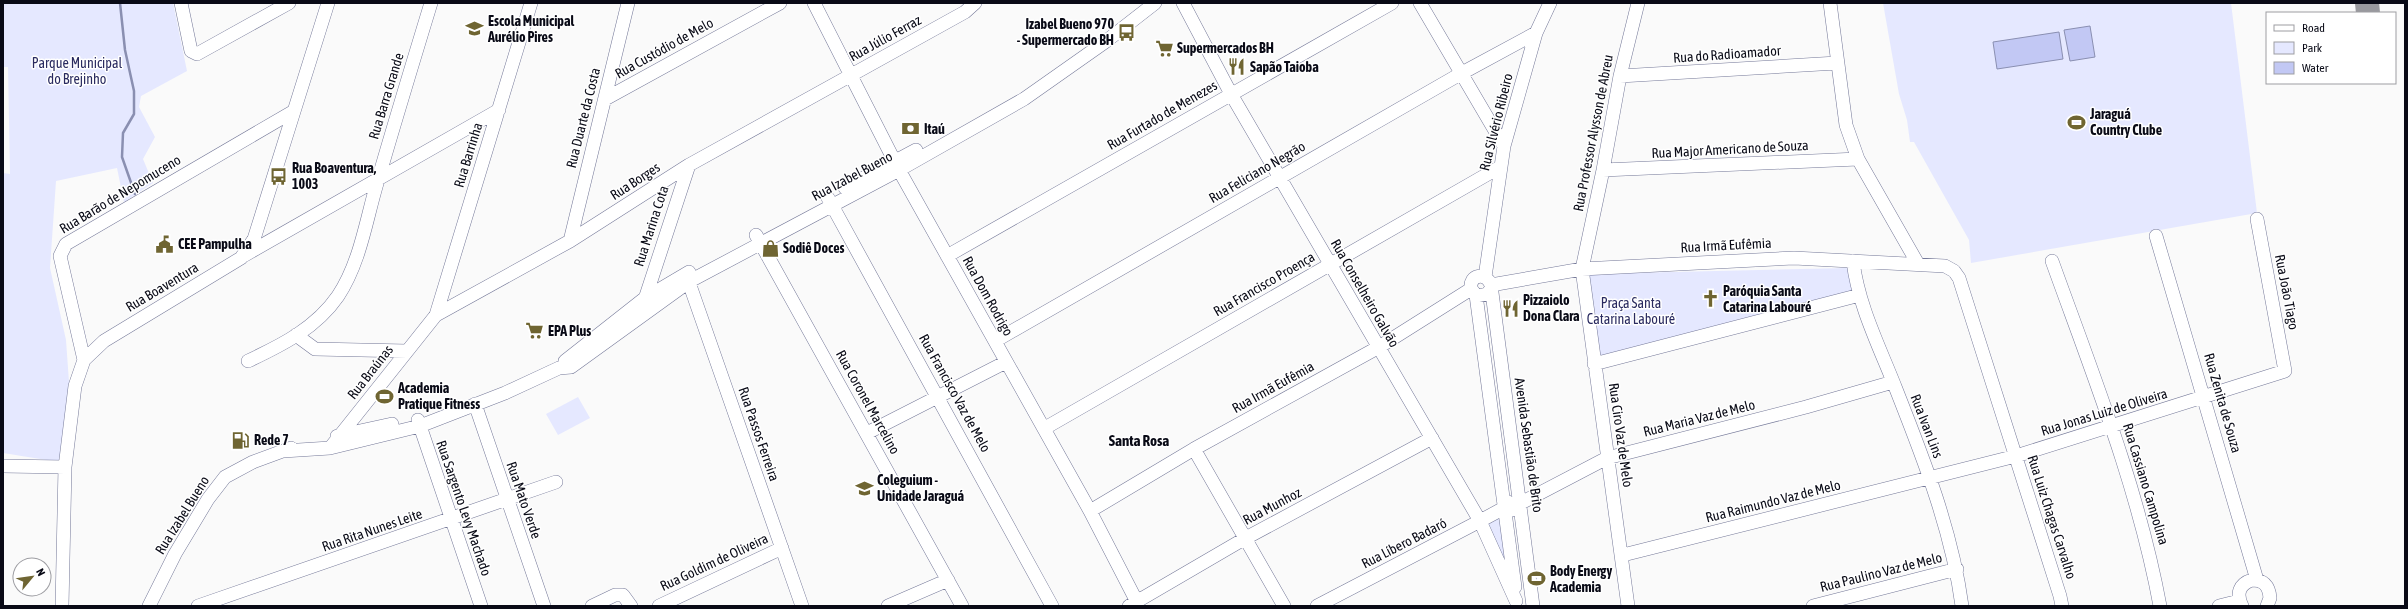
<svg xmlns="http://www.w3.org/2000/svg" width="2408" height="609" font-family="'Asap Condensed',sans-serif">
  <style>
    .green { fill: #e5e8ff }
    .water { fill: #c2c8f4; stroke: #8a8fb1 }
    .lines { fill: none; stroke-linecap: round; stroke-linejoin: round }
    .stream { stroke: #8a8fb1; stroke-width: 2.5 }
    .taxiway { stroke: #99999e; stroke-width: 24 }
    .minor-casing { stroke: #757999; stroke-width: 14 }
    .minor { stroke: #fff; stroke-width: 13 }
    .labels { text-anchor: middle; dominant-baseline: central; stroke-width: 3; stroke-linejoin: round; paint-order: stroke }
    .poi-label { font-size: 14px; font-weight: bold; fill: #090a16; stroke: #fff; text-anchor: start }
    .street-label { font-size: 14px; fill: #090a16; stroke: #fff }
    .park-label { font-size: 14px; fill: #292a5f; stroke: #fff }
    .neighbourhood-label { font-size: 15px; font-weight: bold; fill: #090a16; stroke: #fff }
  </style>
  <rect width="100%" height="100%" fill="#fafafa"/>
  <!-- green -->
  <path class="green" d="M3 3H173L187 71 141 96 139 107 155 137 143 159 153 183 124 202 117 168 56 181 50 268 66 340 69 382 59 462 3 453V173L10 174 8 67H3Z
    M1883 3H2231L2257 213 1971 263 1969 240 1914 142H1910L1907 120 1899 94Z
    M1848 268 1853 294 1598 359 1587 274Z
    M578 397 590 418 558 435 546 414Z
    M1502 512 1510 585 1481 525Z"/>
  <!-- water -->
  <path class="water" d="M2090 26 2095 57 2070 61 2064 30Z
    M2059 32 2063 59 1997 69 1993 42Z"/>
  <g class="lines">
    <!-- stream -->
    <path class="stream" d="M120 3 125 50 134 91V114L123 133 122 157 135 194"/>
    <!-- taxiway -->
    <path class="taxiway" d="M2367 3 2368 13"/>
    <defs>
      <path id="minor" d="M181 3 191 51 197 54 289 3
        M814 3 899 170 1090 511 1137 602
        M1183 3 1231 94 1480 521 1516 601
        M1420 3 1504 146
        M1830 3 1846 125 1858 159 1918 264
        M1620 76 1837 63
        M605 99 780 3
        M1603 170 1858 159
        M845 188 916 150
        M828 198 1052 606
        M756 235 962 606
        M2156 236 2257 580
        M570 241 628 3
        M245 255 499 110
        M947 256 1392 3
        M1853 261C1858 305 1880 348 1896 389 1924 460 1952 531 1962 606
        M2052 261C2093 375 2138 487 2160 606
        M686 274 802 606
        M1485 277 1504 146 1536 33 1550 3
        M1491 285 1582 269 1794 258 1945 266 1954 271 1959 278 2060 596 2062 606
        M1491 289 1487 294 1477 296 1471 289C1469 274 1486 272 1491 285L1533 606
        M1476 295 1515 587
        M644 302 689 165
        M436 315 531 3
        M296 335 315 349 407 351
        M995 341 1462 73 1536 33
        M84 360 60 256 66 244 294 111
        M248 361C282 345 316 328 338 296 361 261 366 219 378 180 395 121 413 62 431 3
        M565 361 645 298 689 272
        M1594 364 1860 295
        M475 404 544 606
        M418 420 481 606
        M1045 428 1500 167
        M867 433 1006 362
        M337 436 392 424
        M330 448 436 315 570 241 689 165 965 12 975 3
        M1194 449 1284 606
        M283 451 330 448 420 426 505 393 559 368 571 367 690 281 899 170 1024 99 1105 42 1155 3
        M3 466 65 467
        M1504 508 1512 510 1518 507 1521 503 1607 458 1806 407 1893 382
        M1090 511 1194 449 1379 347 1471 289
        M1623 555 2016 456 2285 371 2257 219
        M62 606 65 467 75 386 84 360 104 341 241 258 254 239 328 3
        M149 606 175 554 208 499 225 477 253 462 291 448
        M198 606 556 482
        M592 606 615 595H623L631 606
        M659 606 782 548
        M888 606 948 580
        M1129 606 1244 539 1432 438
        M1317 606 1480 521 1504 508 1508 502
        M1628 606 1582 269 1603 170 1620 76 1638 3
        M1813 606 1957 569
        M2219 606 2239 601
        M2242 606C2236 594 2239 584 2252 580 2264 580 2269 586 2270 598L2267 606"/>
    </defs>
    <!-- minor casing -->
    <use href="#minor" class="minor-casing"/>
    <!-- minor -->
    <use href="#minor" class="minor"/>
  </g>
  <!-- icons -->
  <defs>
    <symbol id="school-bare" viewBox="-9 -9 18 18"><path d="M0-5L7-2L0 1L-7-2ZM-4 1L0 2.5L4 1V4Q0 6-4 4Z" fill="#6f6532" stroke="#fff" stroke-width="2.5" paint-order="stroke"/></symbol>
    <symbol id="bus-bare" viewBox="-9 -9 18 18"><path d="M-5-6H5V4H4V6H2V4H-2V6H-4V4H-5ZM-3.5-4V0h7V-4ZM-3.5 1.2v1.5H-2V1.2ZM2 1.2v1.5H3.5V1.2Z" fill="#6f6532" stroke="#fff" stroke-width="2.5" paint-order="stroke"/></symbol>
    <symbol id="supermarket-bare" viewBox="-9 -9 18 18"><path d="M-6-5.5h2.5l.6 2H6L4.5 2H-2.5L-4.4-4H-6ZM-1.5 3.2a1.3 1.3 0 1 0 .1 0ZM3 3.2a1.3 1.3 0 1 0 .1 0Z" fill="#6f6532" stroke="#fff" stroke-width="2.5" paint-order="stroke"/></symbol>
    <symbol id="restaurant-bare" viewBox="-9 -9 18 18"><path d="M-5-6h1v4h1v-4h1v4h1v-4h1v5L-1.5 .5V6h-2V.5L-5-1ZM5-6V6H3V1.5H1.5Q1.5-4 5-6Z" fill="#6f6532" stroke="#fff" stroke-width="2.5" paint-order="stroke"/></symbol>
    <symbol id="stadium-bare" viewBox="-9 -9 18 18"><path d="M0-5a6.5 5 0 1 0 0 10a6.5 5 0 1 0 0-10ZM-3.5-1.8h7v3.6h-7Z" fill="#6f6532" stroke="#fff" stroke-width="2.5" paint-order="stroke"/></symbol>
    <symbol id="bank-bare" viewBox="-9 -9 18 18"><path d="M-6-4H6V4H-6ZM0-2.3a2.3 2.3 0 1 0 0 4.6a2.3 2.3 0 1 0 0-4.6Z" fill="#6f6532" stroke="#fff" stroke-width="2.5" paint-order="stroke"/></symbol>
    <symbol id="civic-bare" viewBox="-9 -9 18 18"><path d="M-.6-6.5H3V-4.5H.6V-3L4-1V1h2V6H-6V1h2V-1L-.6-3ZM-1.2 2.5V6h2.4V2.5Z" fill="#6f6532" stroke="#fff" stroke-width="2.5" paint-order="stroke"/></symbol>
    <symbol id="shop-bare" viewBox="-9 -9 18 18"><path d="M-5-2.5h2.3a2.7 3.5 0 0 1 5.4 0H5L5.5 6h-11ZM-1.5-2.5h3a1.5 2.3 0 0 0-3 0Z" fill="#6f6532" stroke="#fff" stroke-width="2.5" paint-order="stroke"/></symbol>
    <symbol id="church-bare" viewBox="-9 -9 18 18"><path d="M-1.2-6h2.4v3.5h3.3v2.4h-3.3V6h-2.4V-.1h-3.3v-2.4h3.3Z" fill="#6f6532" stroke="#fff" stroke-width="2.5" paint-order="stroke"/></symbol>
    <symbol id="fuel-bare" viewBox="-9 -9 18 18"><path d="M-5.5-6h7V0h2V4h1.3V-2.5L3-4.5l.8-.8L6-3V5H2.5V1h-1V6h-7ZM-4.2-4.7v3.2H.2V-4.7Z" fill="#6f6532" stroke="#fff" stroke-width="2.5" paint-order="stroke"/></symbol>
  </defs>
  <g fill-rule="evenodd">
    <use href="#school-bare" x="462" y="16" width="25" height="25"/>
    <use href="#bus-bare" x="1114" y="20" width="25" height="25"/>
    <use href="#supermarket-bare" x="1152" y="36" width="25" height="25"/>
    <use href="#restaurant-bare" x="1224" y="54" width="25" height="25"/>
    <use href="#stadium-bare" x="2064" y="110" width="25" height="25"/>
    <use href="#bank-bare" x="898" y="116" width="25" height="25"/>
    <use href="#bus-bare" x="266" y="164" width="25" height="25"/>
    <use href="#civic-bare" x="152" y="232" width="25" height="25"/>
    <use href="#shop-bare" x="758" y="236" width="25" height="25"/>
    <use href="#church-bare" x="1698" y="286" width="25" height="25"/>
    <use href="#restaurant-bare" x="1498" y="296" width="25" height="25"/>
    <use href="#supermarket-bare" x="522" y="318" width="25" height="25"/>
    <use href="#stadium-bare" x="372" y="384" width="25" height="25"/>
    <use href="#fuel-bare" x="228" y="428" width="25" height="25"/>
    <use href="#school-bare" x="852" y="476" width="25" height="25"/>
    <use href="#stadium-bare" x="1524" y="566" width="25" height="25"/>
  </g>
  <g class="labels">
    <!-- poi labels -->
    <g class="poi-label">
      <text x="488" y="21">Escola Municipal<tspan x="488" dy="16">Aurélio Pires</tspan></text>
      <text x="1114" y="24" text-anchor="end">Izabel Bueno 970<tspan x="1114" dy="16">- Supermercado BH</tspan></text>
      <text x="1177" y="48">Supermercados BH</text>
      <text x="1250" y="67">Sapão Taioba</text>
      <text x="2090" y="114">Jaraguá<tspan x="2090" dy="16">Country Clube</tspan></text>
      <text x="924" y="129">Itaú</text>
      <text x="292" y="168">Rua Boaventura,<tspan x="292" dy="16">1003</tspan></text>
      <text x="178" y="244">CEE Pampulha</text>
      <text x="783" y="248">Sodiê Doces</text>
      <text x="1723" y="291">Paróquia Santa<tspan x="1723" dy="16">Catarina Labouré</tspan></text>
      <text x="1523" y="300">Pizzaiolo<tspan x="1523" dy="16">Dona Clara</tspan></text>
      <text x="548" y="331">EPA Plus</text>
      <text x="398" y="388">Academia<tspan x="398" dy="16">Pratique Fitness</tspan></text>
      <text x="254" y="440">Rede 7</text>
      <text x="877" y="480">Coleguium -<tspan x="877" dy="16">Unidade Jaraguá</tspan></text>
      <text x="1550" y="571">Body Energy<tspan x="1550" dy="16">Academia</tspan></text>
    </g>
    <!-- street labels -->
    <g class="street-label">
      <text transform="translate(885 38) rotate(-29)">Rua Júlio Ferraz</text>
      <text transform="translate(664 48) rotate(-29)">Rua Custódio de Melo</text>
      <text transform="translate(1727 54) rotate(-4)">Rua do Radioamador</text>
      <text transform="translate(386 96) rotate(-73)">Rua Barra Grande</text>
      <text transform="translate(1162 115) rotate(-30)">Rua Furtado de Menezes</text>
      <text transform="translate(583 118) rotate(-76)">Rua Duarte da Costa</text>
      <text transform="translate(1496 122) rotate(-76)">Rua Silvério Ribeiro</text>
      <text transform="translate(1593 133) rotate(-79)">Rua Professor Alysson de Abreu</text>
      <text transform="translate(1730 149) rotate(-3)">Rua Major Americano de Souza</text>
      <text transform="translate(468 155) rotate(-73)">Rua Barrinha</text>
      <text transform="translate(1257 172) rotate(-30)">Rua Feliciano Negrão</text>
      <text transform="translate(852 176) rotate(-28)">Rua Izabel Bueno</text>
      <text transform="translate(635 181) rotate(-33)">Rua Borges</text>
      <text transform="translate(120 194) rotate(-31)">Rua Barão de Nepomuceno</text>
      <text transform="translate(651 226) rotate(-72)">Rua Marina Cota</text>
      <text transform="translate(1726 245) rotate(-3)">Rua Irmã Eufêmia</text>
      <text transform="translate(1264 284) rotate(-30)">Rua Francisco Proença</text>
      <text transform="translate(162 287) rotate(-31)">Rua Boaventura</text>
      <text transform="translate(2287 292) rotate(79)">Rua João Tiago</text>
      <text transform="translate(1365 293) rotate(60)">Rua Conselheiro Galvão</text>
      <text transform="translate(988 296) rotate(61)">Rua Dom Rodrigo</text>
      <text transform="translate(370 372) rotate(-52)">Rua Braúnas</text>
      <text transform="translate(1273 387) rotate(-29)">Rua Irmã Eufêmia</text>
      <text transform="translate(955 393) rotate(61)">Rua Francisco Vaz de Melo</text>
      <text transform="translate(868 402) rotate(61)">Rua Coronel Marcelino</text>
      <text transform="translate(2223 403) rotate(74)">Rua Zenita de Souza</text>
      <text transform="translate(2104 412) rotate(-17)">Rua Jonas Luiz de Oliveira</text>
      <text transform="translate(1699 418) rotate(-14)">Rua Maria Vaz de Melo</text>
      <text transform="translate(1927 426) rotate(69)">Rua Ivan Lins</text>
      <text transform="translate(759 434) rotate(71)">Rua Passos Ferreira</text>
      <text transform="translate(1621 435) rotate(82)">Rua Ciro Vaz de Melo</text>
      <text transform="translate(1529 445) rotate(82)">Avenida Sebastião de Brito</text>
      <text transform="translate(2146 484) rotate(73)">Rua Cassiano Campolina</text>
      <text transform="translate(524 500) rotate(71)">Rua Mato Verde</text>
      <text transform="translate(1773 501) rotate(-14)">Rua Raimundo Vaz de Melo</text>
      <text transform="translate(1272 506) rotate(-28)">Rua Munhoz</text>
      <text transform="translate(464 508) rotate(71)">Rua Sargento Levy Machado</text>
      <text transform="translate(182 515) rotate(-58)">Rua Izabel Bueno</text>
      <text transform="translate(2052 517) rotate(72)">Rua Luiz Chagas Carvalho</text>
      <text transform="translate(372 530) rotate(-19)">Rua Rita Nunes Leite</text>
      <text transform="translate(1404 543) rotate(-27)">Rua Líbero Badaró</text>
      <text transform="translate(714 562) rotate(-25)">Rua Goldim de Oliveira</text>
      <text transform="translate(1881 572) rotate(-14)">Rua Paulino Vaz de Melo</text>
    </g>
    <!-- park labels -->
    <g class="park-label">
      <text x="77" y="63">Parque Municipal<tspan x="77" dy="16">do Brejinho</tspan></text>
      <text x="1631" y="303">Praça Santa<tspan x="1631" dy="16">Catarina Labouré</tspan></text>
    </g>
    <!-- neighbourhood labels -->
    <g class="neighbourhood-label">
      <text x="1139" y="440">Santa Rosa</text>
    </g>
  </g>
  <!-- border -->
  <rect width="2408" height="609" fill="none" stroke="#090a16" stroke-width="8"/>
  <!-- legend -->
  <rect x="2266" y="12" width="130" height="72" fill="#ffffff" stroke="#9d9da2"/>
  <rect x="2274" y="25" width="20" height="6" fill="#ffffff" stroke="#9d9da2"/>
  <text x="2302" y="32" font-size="12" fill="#090a16">Road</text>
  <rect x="2274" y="42" width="20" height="12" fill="#e5e8ff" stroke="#9d9da2"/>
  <text x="2302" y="52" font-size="12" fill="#090a16">Park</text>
  <rect x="2274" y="62" width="20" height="12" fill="#c2c8f4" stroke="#9d9da2"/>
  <text x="2302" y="72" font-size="12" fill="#090a16">Water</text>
  <!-- north arrow -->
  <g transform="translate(32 577) rotate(61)"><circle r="19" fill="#ffffff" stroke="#9d9da2"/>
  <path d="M0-3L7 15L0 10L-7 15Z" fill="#6f6532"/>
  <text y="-6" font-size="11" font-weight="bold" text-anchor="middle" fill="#090a16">N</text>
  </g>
</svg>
